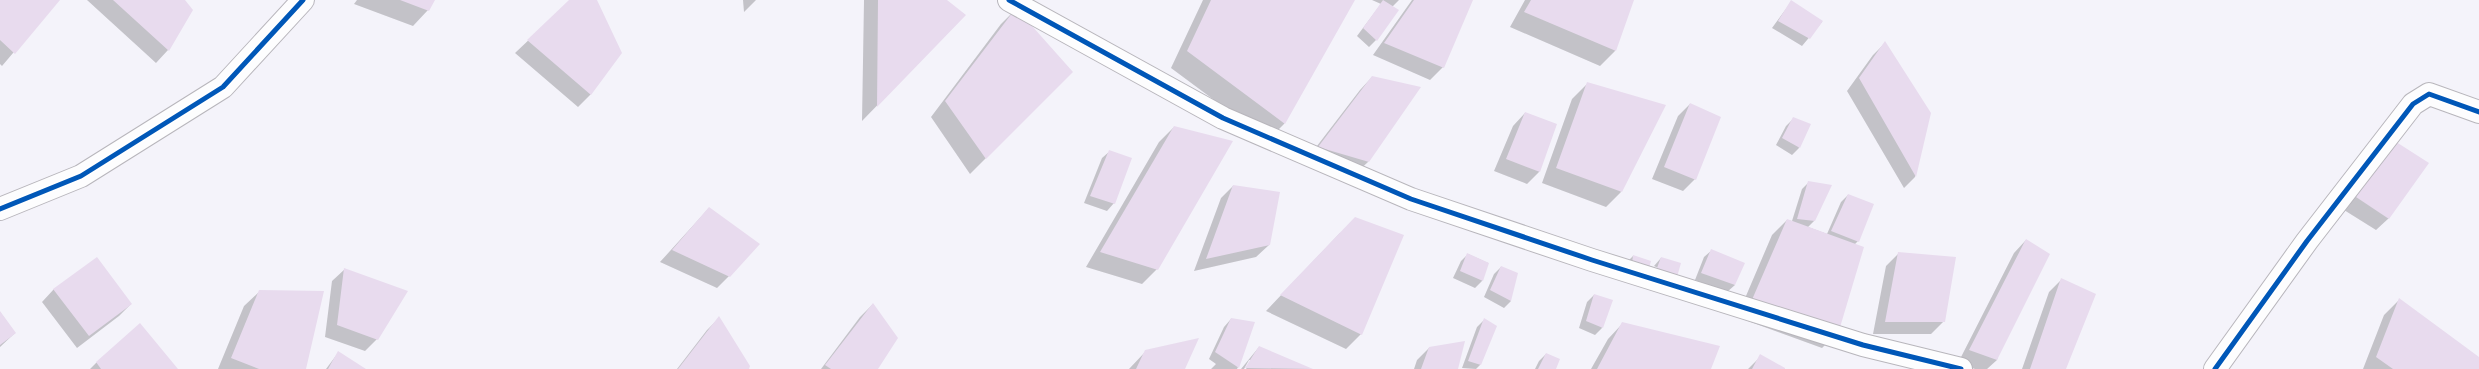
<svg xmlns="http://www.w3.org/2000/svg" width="2479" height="369" font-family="Spectral,serif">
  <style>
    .shadow { fill: #0003 }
    .building { fill: #e8dbee }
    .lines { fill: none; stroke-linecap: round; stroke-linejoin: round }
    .minor-casing { stroke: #b8b6bc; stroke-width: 24 }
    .minor { stroke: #fdfdfe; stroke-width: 22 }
    .cycleway-casing { stroke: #fff; stroke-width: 8 }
    .cycleway { stroke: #0057b8; stroke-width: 5 }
  </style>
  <rect width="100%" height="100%" fill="#f4f3fa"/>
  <!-- shadow -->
  <path class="shadow" d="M0 0H58L2 66 0 64Z
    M87 0H184L168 50 156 63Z
    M357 0H434L428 10 413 26 354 4Z
    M571 0H596L591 94 578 107 515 53Z
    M743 0H756L744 12Z
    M864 0H945L965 15 862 121Z
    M1203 0H1354L1284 124 1268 140 1171 68Z
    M1372 0H1399L1392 7 1376 40 1369 47 1357 36 1381 4Z
    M1412 0H1472L1443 67 1430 80 1373 55Z
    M1525 0H1633L1615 51 1600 66 1510 27Z
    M1791 2 1822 22 1802 46 1772 28Z
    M1016 9 1072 72 970 174 931 117 1001 24Z
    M1885 43 1929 114 1915 177 1904 188 1847 91 1873 55Z
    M1372 77 1419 88 1368 162 1355 174 1307 159 1360 90Z
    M1588 83 1621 192 1606 207 1542 183 1572 99Z
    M1690 104 1695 179 1683 191 1652 179 1678 116Z
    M1525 113 1556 125 1539 172 1527 184 1494 171 1513 126Z
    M1793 119 1799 148 1792 155 1776 145 1786 126Z
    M1174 127 1157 269 1142 284 1086 267 1159 142Z
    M1110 151 1114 203 1107 211 1084 203 1102 158Z
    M2377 152 2389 218 2376 230 2344 210Z
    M1809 182 1815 220 1808 227 1827 234 1841 202 1848 195 1858 241 1855 244 1837 333 1822 348 1737 317 1772 235 1787 220 1792 221 1802 189Z
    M1233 186 1269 245 1256 257 1194 271 1221 198Z
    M709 208 729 276 717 288 660 262Z
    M1340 233 1361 334 1346 349 1266 311Z
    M2026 240 1997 360 1987 369H1975L1958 363 2014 253Z
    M1712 250 1735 285 1727 292 1695 280 1704 257Z
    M1899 253 1944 321 1931 334H1873L1886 266Z
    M1468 254 1488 263 1482 281 1475 288 1453 278 1461 261Z
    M1633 256 1640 279 1626 263Z
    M1661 258 1673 275 1654 266Z
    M1501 267 1511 301 1504 308 1484 297 1494 274Z
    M345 269 377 339 365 351 325 337 332 281Z
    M2062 279 2065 369H2022L2049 292Z
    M54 289 131 304 119 316 77 348 42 302Z
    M260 291 304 369H218L244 306Z
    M1594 295 1602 328 1595 335 1579 328 1587 302Z
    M2399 300 2479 359V369H2363L2384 315Z
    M872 305 876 369H821L860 317Z
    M0 312 15 333 0 347Z
    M719 318 748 369H677L707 330Z
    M1231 319 1238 367 1237 369H1211L1216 364 1209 359 1224 327Z
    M1484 320 1480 365 1476 369 1462 368 1477 327Z
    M1623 323 1710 369H1591L1608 339Z
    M140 325 176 369H90L96 363Z
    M1259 347 1310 369H1246L1252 360H1249L1244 369H1241Z
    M1429 348 1457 369H1414L1417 360Z
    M1146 351 1184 369H1129Z
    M338 353 364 369H326Z
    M1546 354 1555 369H1535L1539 361Z
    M1761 356 1784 369H1748Z"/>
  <!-- building -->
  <path class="building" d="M0 0H60L15 54 0 40Z
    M113 0H185L193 10 169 51Z
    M400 0H435L429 11Z
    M569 0H597L622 53 591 95 527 40Z
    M878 0H947L966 15 877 107Z
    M1211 0H1355L1285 124 1187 51Z
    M1383 0 1399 10 1377 41 1363 28Z
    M1414 0H1473L1444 68 1384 43Z
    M1531 0H1634L1616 51 1524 12Z
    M1791 0 1823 21 1810 39 1778 21Z
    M1016 8 1073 72 986 159 945 101Z
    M1885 41 1931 113 1916 177 1859 78Z
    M1372 76 1421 87 1369 162 1318 147Z
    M1587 82 1666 105 1622 192 1556 168Z
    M1690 103 1721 117 1696 180 1664 167Z
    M1525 112 1557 124 1540 172 1506 159Z
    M1793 117 1811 124 1800 148 1782 138Z
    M1174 126 1233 141 1158 270 1100 252Z
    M2390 138 2429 163 2389 219 2356 197Z
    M1109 150 1132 158 1115 204 1090 196Z
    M1808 181 1832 185 1815 221 1797 219Z
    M1233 185 1280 192 1270 245 1206 259Z
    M1848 194 1874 204 1859 242 1831 231Z
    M709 207 760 244 730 277 672 250Z
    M1355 217 1404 235 1362 335 1280 295Z
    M1787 219 1864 247 1838 334 1751 302Z
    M2026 239 2050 254 1997 360 1969 350Z
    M1711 249 1745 263 1735 285 1701 273Z
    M1898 252 1956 257 1945 322H1885Z
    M1467 253 1489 263 1483 281 1460 271Z
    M1633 255 1651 261 1648 272 1632 264Z
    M97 257 132 304 89 336 53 289Z
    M1661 257 1681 263 1677 277 1657 268Z
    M1501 266 1518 273 1511 301 1490 290Z
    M344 268 408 291 378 340 337 325Z
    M2061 278 2096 294 2066 369H2030Z
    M259 290 324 291 306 369H259L231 358Z
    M1594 294 1613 300 1603 328 1586 321Z
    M2399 298 2479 357V369H2393L2376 357Z
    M873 303 898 338 878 369H831L825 365Z
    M0 311 16 333 0 345Z
    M719 316 750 366 749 369H678Z
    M1231 318 1255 322 1239 368 1215 352Z
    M1484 318 1497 326 1481 365 1468 361Z
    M1622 322 1720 346 1711 369H1597Z
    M140 323 178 369H101L96 362Z
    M1199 338 1185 369H1136L1145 350Z
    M1465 341 1458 369H1421L1429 347Z
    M1259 346 1313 369 1245 368Z
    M338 351 366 369H328Z
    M1546 353 1560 359 1556 369H1538Z
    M1760 354 1785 368V369H1752Z"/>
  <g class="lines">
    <defs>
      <path id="minor" d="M1009 0 1223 118 1411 199 1592 260 1863 345 1961 369
        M0 209 81 176 223 87 303 0
        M2215 369 2307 241 2413 104 2429 94 2479 112"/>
    </defs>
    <!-- minor casing -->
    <use href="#minor" class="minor-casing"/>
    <!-- minor -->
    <use href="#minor" class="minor"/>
    <defs>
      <path id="cycleway" d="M1009 0 1223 118 1411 199 1592 260 1863 345 1961 369
        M0 209 81 176 223 87 303 0
        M2215 369 2307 241 2413 104 2429 94 2479 112"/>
    </defs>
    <!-- cycleway casing -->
    <use href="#cycleway" class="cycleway-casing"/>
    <!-- cycleway -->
    <use href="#cycleway" class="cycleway"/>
  </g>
</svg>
